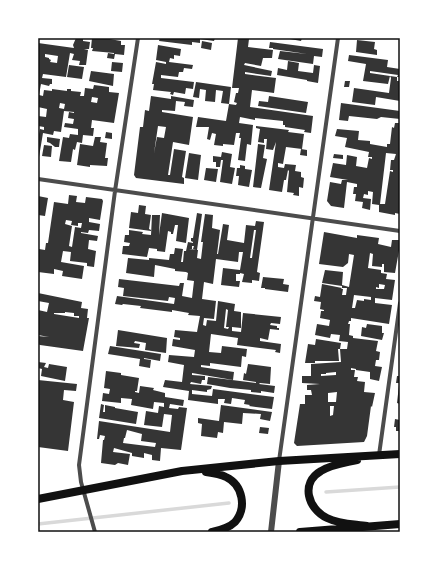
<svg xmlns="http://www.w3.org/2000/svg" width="438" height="570" font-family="'PT Sans',sans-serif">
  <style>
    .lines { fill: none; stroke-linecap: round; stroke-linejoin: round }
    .stream { stroke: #d9d9d9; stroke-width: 3.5 }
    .building { fill: #353535; fill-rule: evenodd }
    .minor { stroke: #4c4c4c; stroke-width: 4 }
    .tertiary { stroke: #4c4c4c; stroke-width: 6 }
    .primary { stroke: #111; stroke-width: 8 }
    .neatline { fill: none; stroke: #111; stroke-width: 1.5 }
  </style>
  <rect width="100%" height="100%" fill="#fff"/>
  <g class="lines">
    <!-- stream -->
    <path class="stream" d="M326 492 400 487
      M38 524 229 503"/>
  </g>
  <!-- building -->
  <path class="building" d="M76 38H83V41L90 42 89 49H84L88 50 86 65H79L80 61 72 60 74 54 70 53 66 77 43 74 42 78 52 79V84H50L49 86 41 84 39 95 43 96 44 90 52 91V89L67 91V89H71V91L81 92 80 96H84L85 88 93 89 94 85 109 87V92L119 93 114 123 92 120 91 128H94L93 136 83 135 82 143 77 142 75 150 73 149 71 162 59 161 63 137 69 138 70 134 78 135V129L64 127 65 123 73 124 74 119 68 118 69 112 74 113V112L64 111 61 132 54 131 53 135 43 133 38 163V134H39L40 129 44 130V127L38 126V116L46 117 47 109 38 107V43L74 48 73 45ZM45 54 58 56 57 63 50 62 51 60 49 59V58L45 57ZM92 97 98 98 97 103 91 102ZM60 103 65 104 64 109 59 108Z
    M92 38H104L121 41V45H125L124 55 115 54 114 59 107 58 108 53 114 54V53L92 51 93 48H91Z
    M160 38H215L214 41 200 39V43L192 42V45L159 41Z
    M238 38 249 39 248 47 273 50 272 58H263L261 66 245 63 244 65 272 71 271 76 245 72V74L276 78 274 93 252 90 250 107 313 116 311 133 304 132 305 130 285 127V125H283V121L255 118V120L240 117 239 123 253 125 251 145 247 144 245 161 238 160 241 138H239L240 133H236L234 145 223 144V146L214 145 216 134 212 133 210 140 207 139 209 127H196L198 117 226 121 229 104 236 105 237 103 234 102 236 93H238L239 88H232Z
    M291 38H302L301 41 290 39Z
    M357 40 375 42 374 49 377 50V55L356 52Z
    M202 41 212 43 211 50 201 48Z
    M270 42 323 49 322 57 314 56 313 64 278 59 280 51 307 54 273 49V48H269Z
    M158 45 181 49 180 56 174 55V59L170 58 169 62 193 65 192 69 184 68 183 72H179L178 77 161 75V78L194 82 193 89 186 88 185 94 174 92 173 95 170 94 171 92 153 90 154 84H152L156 62 166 64V62L156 60Z
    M349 55 388 60 387 67 400 69V77H397L398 75 370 71V73L390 76 388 84 363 81 366 64 348 61Z
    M288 61 299 63 298 71 313 73 314 65 320 66 318 83 307 81V80L277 75 278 68 287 70Z
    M112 62 123 63 122 72 111 71Z
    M69 65 84 67 82 79 67 77Z
    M91 71 114 74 113 86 89 81Z
    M390 76 397 77V81H400V101L376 97 375 105 352 102 354 88 389 93 391 78Z
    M345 81H350L349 87H344Z
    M196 82 231 87 229 104 221 103 223 91 216 90 215 102 205 101 206 90 200 89 199 98 193 97Z
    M151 96 171 99V96L194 100 193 107 184 106 185 102 176 101 175 111 162 110V112L193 117 189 145 173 142 168 175H170L174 149 186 151 182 177 184 178V184L136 178 134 175 140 127H143L145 110 149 111ZM158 126 166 127 164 138 157 137 154 153Z
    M269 96 308 102 306 113 258 106 259 101 268 102Z
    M341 103 400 111V119L381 117 377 119 349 116 348 121 339 120Z
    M395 123H400V214L395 213V215L379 212V205L372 204 373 192 368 191V195L364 194 363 198 371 199 370 210 362 208 363 202 355 201 356 194H353L354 187H357V184L347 182 344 208 331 206 327 201 330 182 341 184 342 180H348L330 177 333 163 346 165 347 155 357 157 356 166 367 168 369 158 372 159V157H368L369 152 345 147 347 138 335 136 337 129 359 131 358 140 370 141V144L387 147V144H390L392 127 394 128ZM386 153 396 154 394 160H391L390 170H393V172L390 171 385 204H380Z
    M256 126 289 130 288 132 304 134 302 149 286 147 283 164 278 163V167L284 168 285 164 296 165 295 171 301 172V177L304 178 303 188 299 187V196L293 195 294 193 287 192 289 171 288 170 286 180H284L282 192 269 190 276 142 273 150 266 149 267 139H264V143L258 142 260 129 256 128Z
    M106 132 112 133V139L105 138Z
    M47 137 60 139 59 147H55L50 143 47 142Z
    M95 137H101L100 142 107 143 105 158H108L107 166 90 165V167L77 165 80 144 93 146Z
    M258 144 265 145 263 158 267 159 261 188 253 187Z
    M44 145 52 146 51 157 42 156Z
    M301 149 307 150V156L300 155Z
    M222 152 232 154 230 167 235 168 232 184 220 182 223 160H221L220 167H216V162H213V156L221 157Z
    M189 153 201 155 198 180 185 178Z
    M334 154 343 155V159L333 158Z
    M240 165 245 166V169L252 170 249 187 238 185 239 176H236L237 168H240Z
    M206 168 218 169 216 182 204 180Z
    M69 195 77 196 76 202 85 203 86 197 102 199 103 201 100 220 89 218V222L100 224 99 231 89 230 88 233 81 232V233L98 236 97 241 89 240 88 249 96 251 94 267 87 266V263L70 261 71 252 63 251 61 262 84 266 82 279 62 276 63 271 54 269V274L38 272 39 249 45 250 46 243H48L54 202 68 204ZM66 220 72 221 71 225 78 226V223H82L81 228 75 227 72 247 69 246 72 226 65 224Z
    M38 196 48 198 45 216 38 215Z
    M139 205 146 206 145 214 151 215 149 229 151 230V231L129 228 131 212 138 213Z
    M162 213 189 218 186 243 176 241 178 225H175L173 234H171V232L168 231 165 252 157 251V249L149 248 147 257 122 254 123 246H129L130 243 124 242 125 235H129V230L143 232 142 234 151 235 152 215H160L159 235Z
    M197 213 202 214 197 250 193 249 194 246H192V249H189L198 250 197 258 201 259 203 242H201L205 214 213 215 212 228 220 230 217 254H218L223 224 229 225 227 240 244 243 246 225 255 226 256 221 264 222 257 272 260 273 259 281 252 280V283L242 282 244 274 240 273V274H236V281H240L239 287 221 285 223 268 240 270 243 252H239L238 262 216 259 213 284 204 282 202 299 216 301 214 319 204 318 203 325 206 326 207 320 216 321 218 301 235 304 234 311 241 312V328L232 327V331L241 332 243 313 281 317 280 324 271 323 270 325 277 326V328H279V330L270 329 268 340 260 338V341L281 344 280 353 275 352 276 350 237 345 238 338 211 334 209 352 221 353 222 346 247 349 246 357 242 356 241 367 210 363V366L201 365V367L234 372 233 380 192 373V375L205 376V380H202L201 384 191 382 190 384 212 386 211 389 207 390V392L192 390V394L212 396 213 389 274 397 272 409 249 406 250 405 244 404 245 400 232 398 231 404 224 403 225 399H218V404L188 400 189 391 163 387 165 380 182 382 184 365 168 362 169 355 194 357 195 350 172 346 173 339 180 340V338L174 337 175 330 197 332 200 316 188 315 189 313 172 310V312L140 308 141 306 123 304 122 305 115 304 117 296 174 304 175 298 169 297 168 301 123 296 124 288 118 287 119 279 179 286 180 283H184L182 296 192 298 194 281 187 280 188 273 186 272 175 271V269L155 265 154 277 126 273 128 258 149 260V258L169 260 170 254H174L175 248 183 249 181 262H183L184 251H186L188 242 193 243V242L191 241V238H193ZM254 230H256L252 258H250ZM226 309 228 310 226 327H229L228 329 224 328Z
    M324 232 357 238V235L379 238 378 244 391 247 392 240H400V245L395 273 384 272V264H382V267L372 266 373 254 370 253 368 268 381 270V273L387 274 386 279 395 280 392 300 375 298V303L392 305 389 324 351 318V321H349L348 324H350L349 335 353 336V338L378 341 376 351 380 352 379 360H376L375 366 382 367 379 381 370 379V372L356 370V369L351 368V370H355L354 377H358L357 381 365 382 364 392 375 393 372 407 371 406 367 436 364 442 297 446 294 443 300 404H305V395H312L311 390H307V385L320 384 302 383V376H311V364L341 362 340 349H347L348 342 339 341 340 335 331 334 330 338 315 335 317 324 329 326 330 320 320 318 321 311H324V310L320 309 321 302 314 301 315 296 320 297 322 284 342 288 341 289H343L342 295H346L347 288H342V286L322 283 325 270 343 272 342 285 349 287 354 255 349 254 348 263 343 267 319 264ZM379 284 385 285 384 289H376V287L379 288ZM354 295 371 297V300L364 299V301L357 300 355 308H352ZM336 372V375L321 376V374H326V373ZM337 392 336 402H328V393ZM330 406H334L333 415 330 416Z
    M263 277 284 279 283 284 289 285 288 292 265 289V288H261Z
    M38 293 82 302 81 308 88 309 87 318H89L83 351 40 345 38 344V336L49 337 38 335V310L47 312 49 303 38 301ZM65 312 74 313V316H79V318L54 314V313H65Z
    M367 324 382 326V333H384L382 340 361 336 362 327 366 328Z
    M118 330 167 338 166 353 145 350 146 343 135 341 134 343 140 344 139 348 116 346Z
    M316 339 341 343 340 349H338L339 361H315V363H305L308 344 315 345Z
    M110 346 161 354 160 361 144 358V359L151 360 150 368 139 366 140 359 108 354Z
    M38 362 46 363 44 367 48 368 49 364 67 367 65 381 41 376 42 369 38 368Z
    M248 364 271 367 270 384 260 383 259 384 275 386 274 393 261 391V393L251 392V390L230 388 207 384 208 377 256 383V382L243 380 244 373 246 374Z
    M106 371 121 373V375L139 378 137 391H135V392L139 393 140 386 154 388 153 390 165 393V397L184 400 183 406 170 404 169 408 178 409 179 407 187 408 181 450 161 448 160 461 152 460V455L144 453V458L132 456V453L114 448 113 452 130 454 128 465 118 463 115 465 101 463 103 440H104L105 436 100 435 99 439H97L99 421 170 432 172 415 164 414 162 427 144 425 146 411 158 413 159 406 164 407V403L154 402 153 409 131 405 132 399 121 398V403L102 401 103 393 109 394 110 389 104 388ZM127 430 142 434 141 441 156 443 155 447 123 443 124 438H125Z
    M397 376H400V383H396Z
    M38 380 77 384 76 391 64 390 63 400 74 402 68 451 38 447Z
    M399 385H400V404L397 403Z
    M101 404 104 405 103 412H105V405L115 407V408L138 412 136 424 99 418Z
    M221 405 272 412 270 421 260 419 261 414 243 413 242 424 224 422 223 433 218 432 217 438 201 436 202 424 198 423V418L219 421Z
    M395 419 400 420V431H396V427H394Z
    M260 427 269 428 268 434 259 433Z"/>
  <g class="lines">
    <!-- minor -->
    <path class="minor" d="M38 179 400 231
      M379 455 400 303
      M279 461 338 38
      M95 532 81 482 79 465 115 191 138 38"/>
    <!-- tertiary -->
    <path class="tertiary" d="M271 532 279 461"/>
    <!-- primary -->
    <path class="primary" d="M357 460C344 463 332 464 321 471 300 483 308 509 327 518 339 524 354 524 367 526
      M206 472C213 473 220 474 226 477 243 485 247 508 235 522 229 528 220 530 212 532
      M38 499 182 471 279 461 400 454
      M300 532 400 524"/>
  </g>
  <!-- border -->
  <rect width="438" height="570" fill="none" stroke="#ffffff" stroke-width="78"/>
  <rect x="39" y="39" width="360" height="492" class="neatline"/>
</svg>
